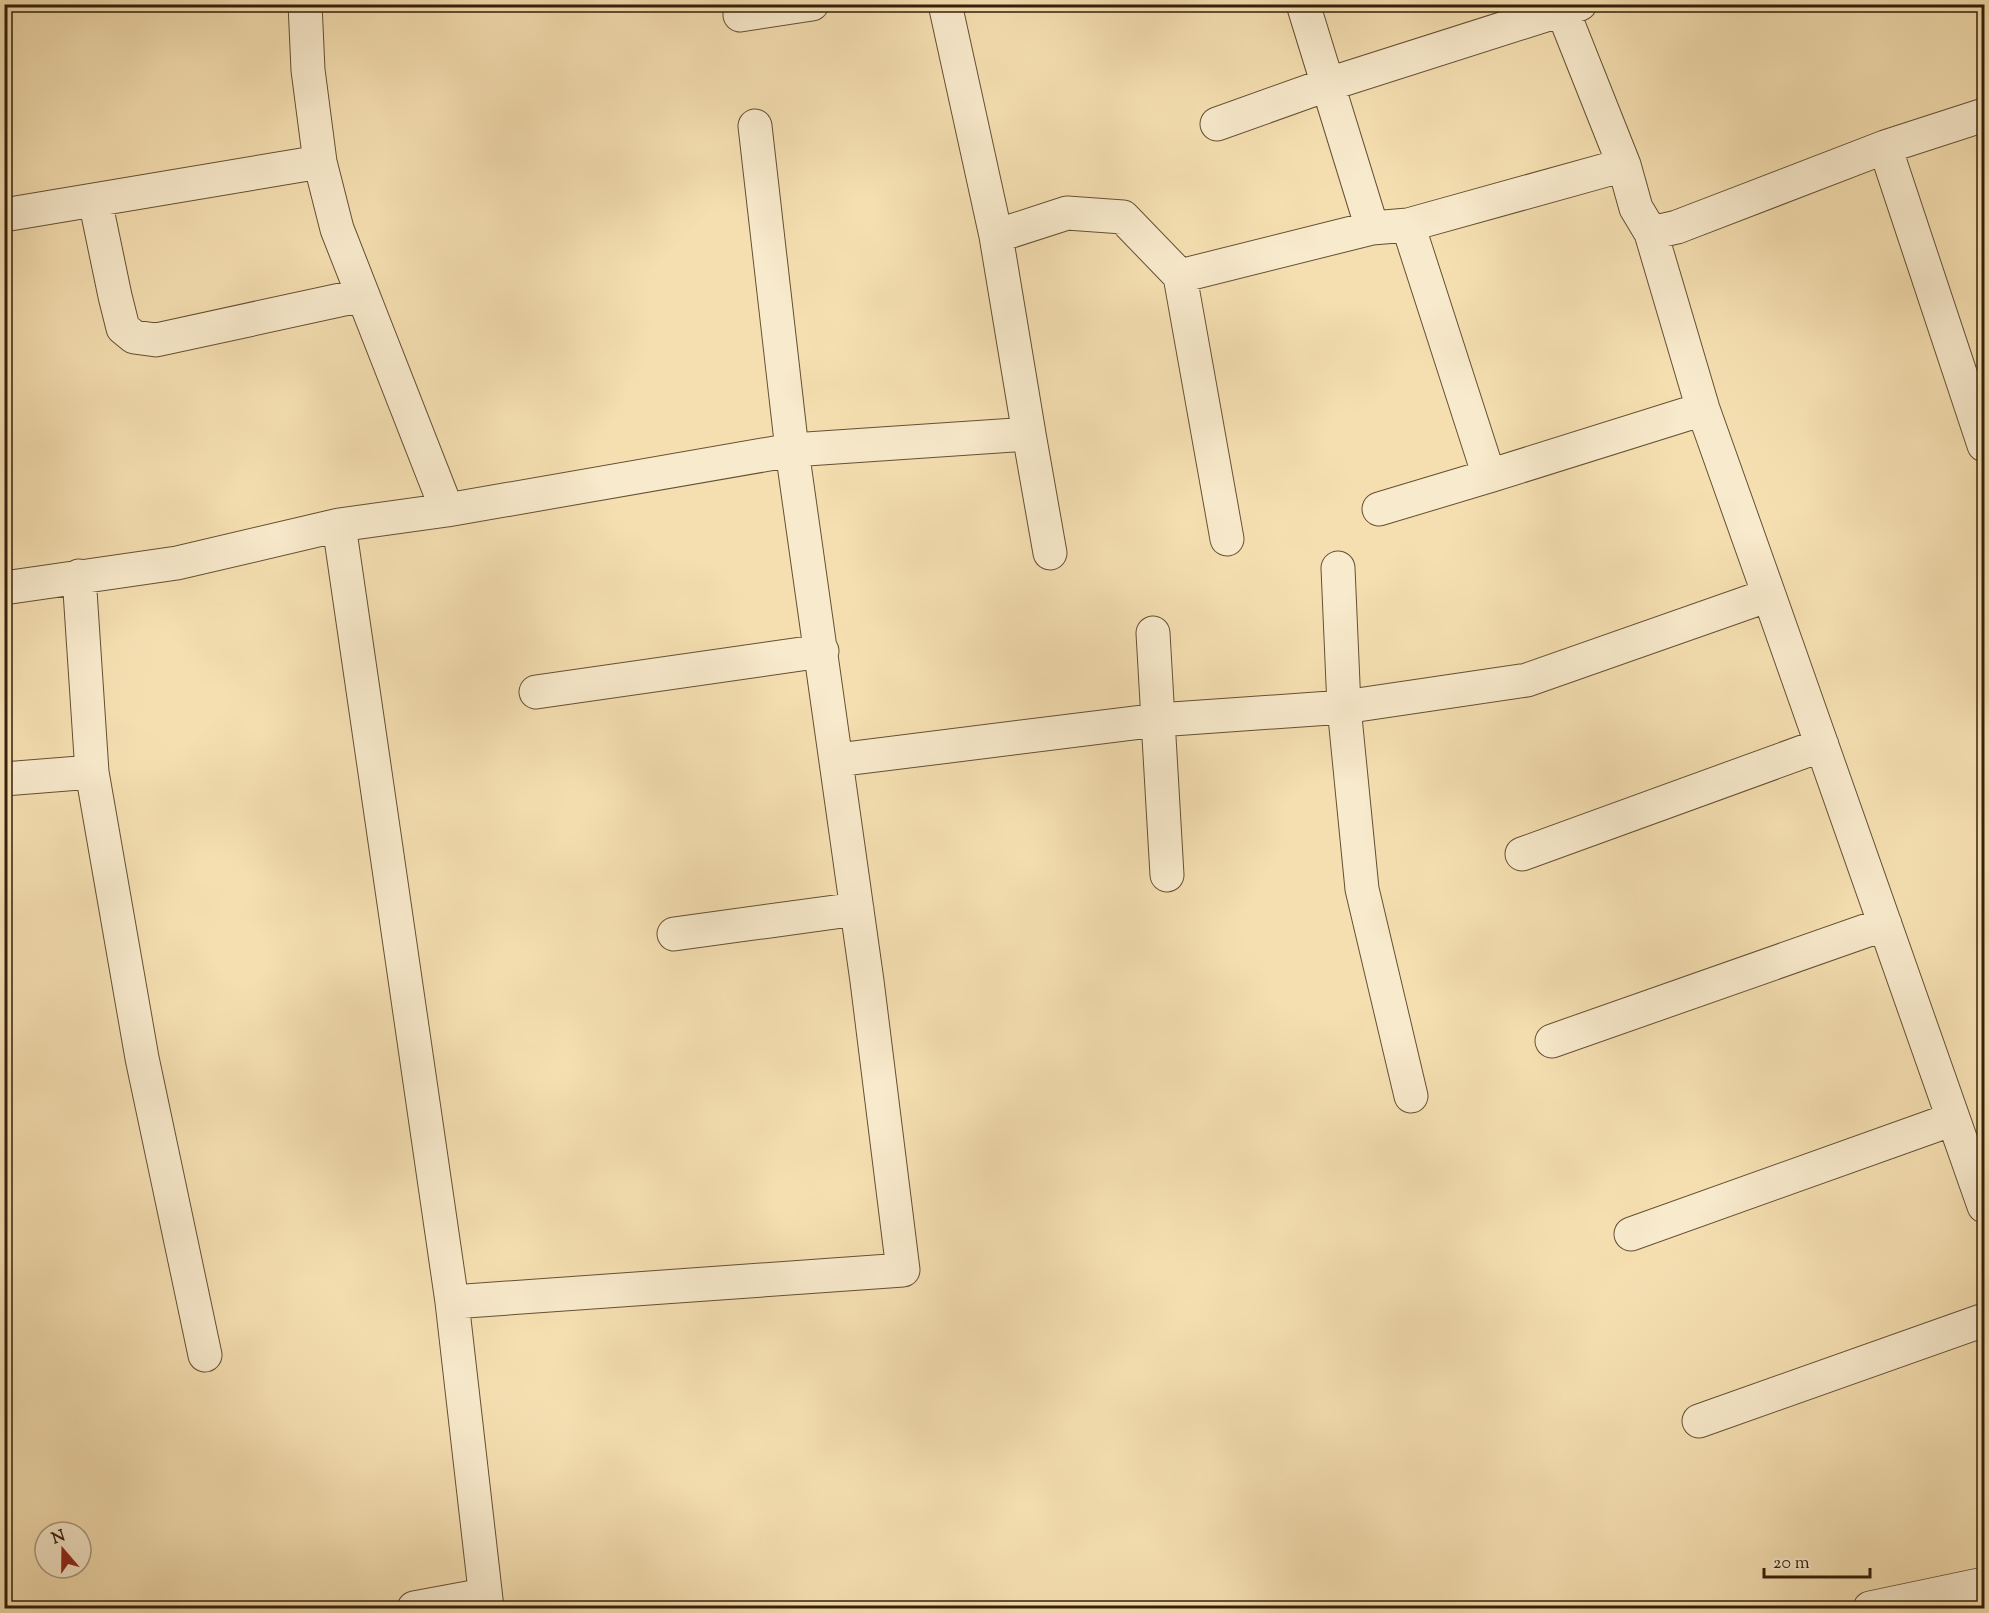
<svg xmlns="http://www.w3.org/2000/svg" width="1989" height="1613" font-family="'Sorts Mill Goudy',serif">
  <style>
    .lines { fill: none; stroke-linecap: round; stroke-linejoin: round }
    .minor-casing { stroke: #645033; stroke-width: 35 }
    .minor { stroke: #f8eacc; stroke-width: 33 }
  </style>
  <rect width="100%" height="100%" fill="#f5dfb1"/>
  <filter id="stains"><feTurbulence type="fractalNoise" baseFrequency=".00333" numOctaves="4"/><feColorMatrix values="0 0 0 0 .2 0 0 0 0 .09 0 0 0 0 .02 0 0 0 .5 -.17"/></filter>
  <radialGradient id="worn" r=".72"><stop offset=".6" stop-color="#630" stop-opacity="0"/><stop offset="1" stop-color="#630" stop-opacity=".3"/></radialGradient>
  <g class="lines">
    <defs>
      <path id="minor" d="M305 4 308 70 320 162 337 229 447 510
        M945 4 996 236 1029 434
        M1303 4 1372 228
        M1560 4 1624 165 1636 208 1651 233 1703 409 1769 595
        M740 15 812 4
        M1217 124 1329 84 1580 4
        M755 126 792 450 1029 434 1050 553
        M1885 147 1984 445
        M95 200 115 296 123 328 134 337 156 340 363 295
        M4 215 320 162
        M1408 225 1489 476 1703 409
        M1651 233 1677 227 1885 147 1984 115
        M996 236 1067 213 1123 217 1180 276 1372 228 1408 225 1624 165
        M1180 276 1227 539
        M1379 509 1489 476
        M339 525 452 1302 487 1608
        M1338 568 1344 707 1362 889 1411 1096
        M79 576 92 772 142 1058 205 1355
        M4 588 177 563 339 525 447 510 792 450 867 981 903 1270 452 1302
        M1153 633 1158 720 1344 707 1527 680 1769 595 1984 1206
        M536 692 822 651
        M837 760 1158 720 1167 875
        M4 779 92 772
        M1522 854 1822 745
        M674 934 857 909
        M1552 1041 1885 924
        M1631 1234 1953 1119
        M1699 1421 1984 1320
        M414 1608 484 1595
        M1870 1608 1984 1584"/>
    </defs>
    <!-- minor casing -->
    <use href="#minor" class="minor-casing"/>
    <!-- minor -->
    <use href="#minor" class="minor"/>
  </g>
  <!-- margin -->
  <rect width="1989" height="1613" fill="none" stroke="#f5dfb1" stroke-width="24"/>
  <rect x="6" y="6" width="1977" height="1601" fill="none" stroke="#342009" stroke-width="3"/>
  <rect x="12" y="12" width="1965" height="1589" fill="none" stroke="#342009" stroke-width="1.5"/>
  <!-- north arrow -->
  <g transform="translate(63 1550) rotate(340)"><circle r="28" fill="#f8eacc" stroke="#aa997e" stroke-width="1.5"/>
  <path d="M0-4.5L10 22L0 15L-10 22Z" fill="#8f2418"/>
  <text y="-9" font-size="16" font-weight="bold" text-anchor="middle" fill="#342009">N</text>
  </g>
  <!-- scale -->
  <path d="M1764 1568v9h106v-9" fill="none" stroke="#342009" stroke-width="3"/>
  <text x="1773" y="1568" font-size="18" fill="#342009" stroke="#f8eacc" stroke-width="4.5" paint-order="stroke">20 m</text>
  <rect width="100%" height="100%" filter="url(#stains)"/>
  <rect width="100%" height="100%" fill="url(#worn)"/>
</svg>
